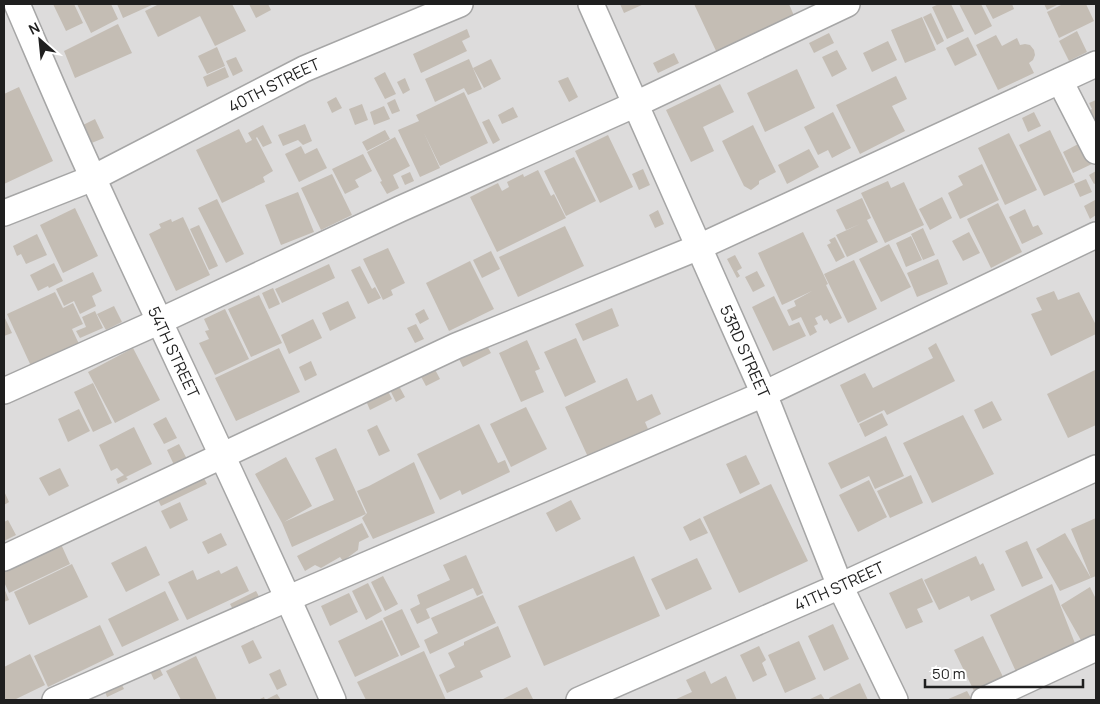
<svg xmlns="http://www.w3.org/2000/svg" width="1100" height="704" font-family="Manrope,sans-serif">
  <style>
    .residential { fill: #dddcdc }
    .building { fill: #c4bdb4 }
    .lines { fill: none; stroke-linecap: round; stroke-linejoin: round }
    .minor-casing { stroke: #a6a6a6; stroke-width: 28 }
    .minor { stroke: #fff; stroke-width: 25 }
    .labels { text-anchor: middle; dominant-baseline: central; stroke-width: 5; stroke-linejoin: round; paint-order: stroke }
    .street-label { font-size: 16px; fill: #1f1f1f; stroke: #fff }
  </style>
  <rect width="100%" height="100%" fill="#efede5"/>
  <!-- residential -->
  <path class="residential" d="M4 4H1096V700H4Z"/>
  <!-- building -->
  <path class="building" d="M53 4H74L83 23 66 31Z
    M77 4H111L118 19 91 33Z
    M117 4H154L123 18Z
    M159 4H232L246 31 215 46 200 16 158 37 145 11Z
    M249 4H268L271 10 256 18Z
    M620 4H644L624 13Z
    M694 4H789L795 18 717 53Z
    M939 4H951L964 31 947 39 932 7Z
    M959 4H981L992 26 975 35Z
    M985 4H1012L1014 9 993 19Z
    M1044 4H1059L1047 10Z
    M1063 4H1086L1094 21 1059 38 1047 12Z
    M931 13 944 41 937 45 923 17Z
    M922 17 936 50 905 63 891 30Z
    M118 24 132 53 75 78 64 51Z
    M467 29 470 37 462 41 467 51 421 73 413 54Z
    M1077 31 1087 52 1069 61 1059 41Z
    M829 33 834 43 814 53 809 43Z
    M996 35 1002 46 1017 38 1020 45 1025 44 1030 45 1034 50 1035 55 1033 60 1029 63 1034 73 998 90 976 45Z
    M968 37 977 55 955 66 946 48Z
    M888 41 897 60 872 72 863 53Z
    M217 47 225 66 207 74 198 56Z
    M837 50 847 69 832 77 822 57Z
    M674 53 679 63 658 73 653 63Z
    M236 57 243 71 233 76 226 61Z
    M469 59 482 89 468 95 464 88 435 102 425 79Z
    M491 59 501 79 484 88 473 68Z
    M225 67 229 77 207 87 203 77Z
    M797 69 815 108 765 132 747 93Z
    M385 72 396 94 385 99 374 78Z
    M896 76 907 99 892 106 905 131 860 154 836 105Z
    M568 77 578 97 569 102 558 81Z
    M405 78 410 90 403 94 397 82Z
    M720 84 734 112 703 127 714 151 691 162 666 110Z
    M19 87 53 161 4 184V94Z
    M464 92 488 143 440 166 424 133 440 168 420 177 398 130 419 121 416 115Z
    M336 97 342 108 332 113 327 102Z
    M395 99 400 111 392 114 387 103Z
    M1096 100V137L1084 114 1092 109 1089 103Z
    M362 104 368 120 355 125 349 109Z
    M384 106 390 119 374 125 370 112Z
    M513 107 518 117 502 124 498 115Z
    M833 112 851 148 832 158 828 150 818 155 804 127Z
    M1034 112 1041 126 1028 132 1022 118Z
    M95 119 104 138 89 144 81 126Z
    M489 119 500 140 493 144 482 122Z
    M305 124 312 141 303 145 298 140 283 146 278 135Z
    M263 125 272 143 263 147 257 137 256 138 273 171 263 177 265 182 222 203 196 150 239 129 246 143 252 140 248 133Z
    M753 125 776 172 759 181V184L751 190 744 186 722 141Z
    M385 130 390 139 367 151 362 142Z
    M1050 130 1075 182 1044 196 1019 145Z
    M1009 133 1037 190 1005 205 978 148Z
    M608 135 633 187 600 203 575 151Z
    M395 137 410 166 393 175 399 188 387 194 380 182 382 181 367 152Z
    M1084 141 1094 163 1073 173 1063 152Z
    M301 146 305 154 317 148 327 168 299 182 285 154Z
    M809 149 819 167 787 184 778 165Z
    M363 154 372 171 355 180 359 187 345 194 332 169Z
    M574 157 596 201 566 216 544 171Z
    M982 164 999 200 960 219 948 193 963 185 958 176Z
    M643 169 650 185 639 190 632 174Z
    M538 170 551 196 554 194 566 218 497 252 470 197 498 183 502 191 509 187 507 182 523 174 524 177Z
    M1096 171V183L1094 184 1089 175Z
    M410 172 414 181 405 185 401 176Z
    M332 174 352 215 321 230 301 188Z
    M1086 179 1092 192 1080 197 1074 184Z
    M888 181 891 188 904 182 924 225 885 243 861 193Z
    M298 192 314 232 281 245 265 205Z
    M942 197 952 218 930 230 919 209Z
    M862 198 871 218 867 220 878 242 847 257 836 235 860 224 846 230 836 210Z
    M217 199 244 254 226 263 198 208Z
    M1095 200 1096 215 1090 219 1084 206Z
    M998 203 1022 252 991 268 967 219Z
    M75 208 98 256 63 273 40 225Z
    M1025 209 1033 227 1038 225 1043 234 1022 244 1009 217Z
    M658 210 664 224 655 228 649 215Z
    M183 217 210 275 176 291 149 234 161 228 159 224 171 219 172 222Z
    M199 225 218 266 209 270 190 229Z
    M565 226 584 266 518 297 499 257Z
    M923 228 935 255 923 260 911 234Z
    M803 232 828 284 826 285 842 318 830 324 827 319 824 321 821 315 815 318 818 324 814 326 817 332 810 336 801 317 792 321 787 310 796 306 794 301 812 291 782 305 758 253Z
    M969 232 980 253 963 261 952 241Z
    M37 234 47 255 26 264 21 254 17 256 13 246Z
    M911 236 922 260 906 267 896 243Z
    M835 237 845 257 836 262 827 245 831 243 829 240Z
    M889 244 911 287 881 302 859 259Z
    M388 248 405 283 391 290 393 295 383 300 363 259Z
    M491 251 500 269 482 278 473 260Z
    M735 255 742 268 737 271 740 276 737 278 727 259Z
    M938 259 948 284 917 297 907 273Z
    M854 260 877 309 848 323 824 274Z
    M470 261 494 309 449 331 426 283Z
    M54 263 63 281 49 288 48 286 38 291 30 275Z
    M329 264 335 278 282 303 275 289Z
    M360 266 372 289 375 287 381 298 368 304 351 270Z
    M757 271 765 286 753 292 745 277Z
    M93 272 102 291 92 296 96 306 80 314 74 301 64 306 56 289Z
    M273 288 280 304 269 309 262 293Z
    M1054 291 1058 300 1079 292 1096 325V334L1051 356 1031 314 1042 310 1036 298Z
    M55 292 63 308 73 303 83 324 72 329 79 344 31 366 7 314Z
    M259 295 282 343 251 357 228 309Z
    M774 296 789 326 799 322 806 336 773 351 752 307Z
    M348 301 356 318 330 331 322 313Z
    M114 306 122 322 106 330 97 314Z
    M612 308 619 326 583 341 575 324Z
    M225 309 249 359 215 375 199 343 209 339 205 331 209 330 204 319Z
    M424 309 429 319 420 324 415 314Z
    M95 311 103 328 80 338 76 331 86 327 82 317Z
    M4 316 12 333 4 336Z
    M313 319 322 338 289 354 281 335Z
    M416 324 424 339 415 343 407 328Z
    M576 338 596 382 565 397 544 352Z
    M527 340 540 369 535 371 544 392 521 402 499 353Z
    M936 343 955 381 887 415 884 410 858 423 840 385 865 373 873 388 933 358 928 348Z
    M486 344 491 353 463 367 457 355Z
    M133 348 160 400 115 423 88 372Z
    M279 348 300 392 236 421 215 378Z
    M311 361 317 375 305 381 299 367Z
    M431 362 440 379 426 386 417 369Z
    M1095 370 1096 425 1068 438 1047 394Z
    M627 378 637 401 652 394 661 414 645 422 648 429 588 457 565 407Z
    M93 383 112 423 93 432 74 392Z
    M399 386 405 397 396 402 390 390Z
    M386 387 392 399 370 410 363 394Z
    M992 401 1002 420 983 429 974 410Z
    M526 407 547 449 511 467 490 424Z
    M79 409 90 431 68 442 58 419Z
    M882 413 888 425 865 437 859 424Z
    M963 415 994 474 932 503 903 443Z
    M166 417 177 438 164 444 153 424Z
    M479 424 498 463 505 460 510 472 462 495 460 490 440 500 417 454Z
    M377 425 390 451 379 456 367 430Z
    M134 427 152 464 126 477 128 479 118 484 116 479 124 475 117 468 111 471 99 445Z
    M886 436 904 476 875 489 869 476 841 489 828 463Z
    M179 444 188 461 175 467 167 450Z
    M336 448 366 514 292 547 282 523 255 474 286 457 312 506 284 522 334 500 315 458Z
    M746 455 760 484 740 494 726 464Z
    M414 462 435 513 373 539 362 518 367 513 357 491 369 486Z
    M60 468 69 486 49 496 39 478Z
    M199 468 207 484 161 506 153 490Z
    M911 475 923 503 890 518 877 491Z
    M869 480 887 517 858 532 839 495Z
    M771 484 808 561 739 593 703 517Z
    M4 491 9 502 4 505Z
    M571 500 581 519 556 532 546 513Z
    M180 502 188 520 170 529 161 511Z
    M700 518 708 533 690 541 683 527Z
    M1096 518V576L1091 578 1071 529Z
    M8 520 16 535 4 541V522Z
    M362 523 369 537 359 542 358 550 343 561 340 557 321 568 315 565 305 571 297 556Z
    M221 533 227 545 208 554 202 542Z
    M1065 533 1091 578 1060 591 1036 549Z
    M1027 541 1043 578 1022 587 1005 551Z
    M60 542 70 564 9 593 4 582V569Z
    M146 546 160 575 126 592 111 563Z
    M466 555 483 593 477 596 473 588 426 609 430 618 417 624 410 609 420 604 417 595 450 580 443 565Z
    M634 556 660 616 544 666 518 606Z
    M976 556 980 565 983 563 995 590 971 601 969 596 939 610 924 580Z
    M697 558 712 589 666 610 651 579Z
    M72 564 88 597 29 625 14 592Z
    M237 566 249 591 187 620 168 582 193 570 197 580 219 570 221 574Z
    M383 576 398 604 385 611 371 582Z
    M922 578 933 602 917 609 923 622 906 629 889 593Z
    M368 583 382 611 366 620 352 591Z
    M1052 584 1076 646 1018 676 990 615Z
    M1090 587 1096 599V635L1082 642 1061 605Z
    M4 588 9 600 4 602Z
    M165 591 179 620 122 647 108 619Z
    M256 591 263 604 237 617 230 604Z
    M349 593 358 612 330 626 321 606Z
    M483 595 496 623 430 654 424 640 438 633 431 618Z
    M402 609 420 647 401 656 383 618Z
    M382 620 399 656 355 677 338 641Z
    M833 624 849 659 824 671 808 636Z
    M100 625 114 655 48 687 34 656Z
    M498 626 511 657 480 671 483 677 447 693 439 675 455 667 448 653 464 645V642Z
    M983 636 1005 681 976 695 954 650Z
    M253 640 262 658 249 664 241 646Z
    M799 641 816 679 785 693 768 655Z
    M759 646 766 660 762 663 767 675 753 682 740 655Z
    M424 651 446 700H366L357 682Z
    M30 654 45 685 14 700H4V667Z
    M196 656 217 700H181L166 671Z
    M158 665 163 675 154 680 149 669Z
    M280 669 287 685 277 690 269 674Z
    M705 671 711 684 726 676 737 700H674L692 692 686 680Z
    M120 681 124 689 107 697 104 689Z
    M860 683 868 700H830L829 698Z
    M527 687 533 699 530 700H503V699Z
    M967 691 972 700H946Z
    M277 694 281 700H258L264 697 265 700Z
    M821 694 825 700H808Z"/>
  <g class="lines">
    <defs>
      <g id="minor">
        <path id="s1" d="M17 4C42 62 67 122 94 180 173 353 257 525 333 700"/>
        <path id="s2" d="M591 4 764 394 840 586 895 700"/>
        <path d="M1060 81 1096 151"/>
        <path id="s3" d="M4 213 93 178 304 69 460 4"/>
        <path d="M4 391 160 321 400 209 636 104 847 4"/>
        <path d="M4 558 456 346 699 247 1096 64"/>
        <path d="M55 700 289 598 764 394 1096 235"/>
        <path id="s4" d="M579 700 840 586 1096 468"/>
        <path d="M984 700 1096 648"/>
      </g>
    </defs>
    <!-- minor casing -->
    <use href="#minor" class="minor-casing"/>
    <!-- minor -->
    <use href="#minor" class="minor"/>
  </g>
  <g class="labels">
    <!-- street labels -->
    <g class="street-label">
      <text stroke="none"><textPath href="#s3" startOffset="299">40TH STREET</textPath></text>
      <text stroke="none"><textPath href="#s2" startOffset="380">53RD STREET</textPath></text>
      <text stroke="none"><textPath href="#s1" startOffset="382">54TH STREET</textPath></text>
      <text stroke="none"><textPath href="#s4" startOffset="284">41TH STREET</textPath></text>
    </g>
  </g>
  <!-- border -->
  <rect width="1100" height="704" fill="none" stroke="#1f1f1f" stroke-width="10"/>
  <!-- north arrow -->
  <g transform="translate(40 40) rotate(333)" stroke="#ffffff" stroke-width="4" paint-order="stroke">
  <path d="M0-4L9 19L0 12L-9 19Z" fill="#1f1f1f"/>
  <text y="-8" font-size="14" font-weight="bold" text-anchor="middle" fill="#1f1f1f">N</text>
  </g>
  <!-- scale -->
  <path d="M925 679v8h158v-8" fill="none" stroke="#1f1f1f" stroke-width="2.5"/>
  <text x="932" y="679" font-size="15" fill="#1f1f1f" stroke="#ffffff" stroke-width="4" paint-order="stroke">50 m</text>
</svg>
